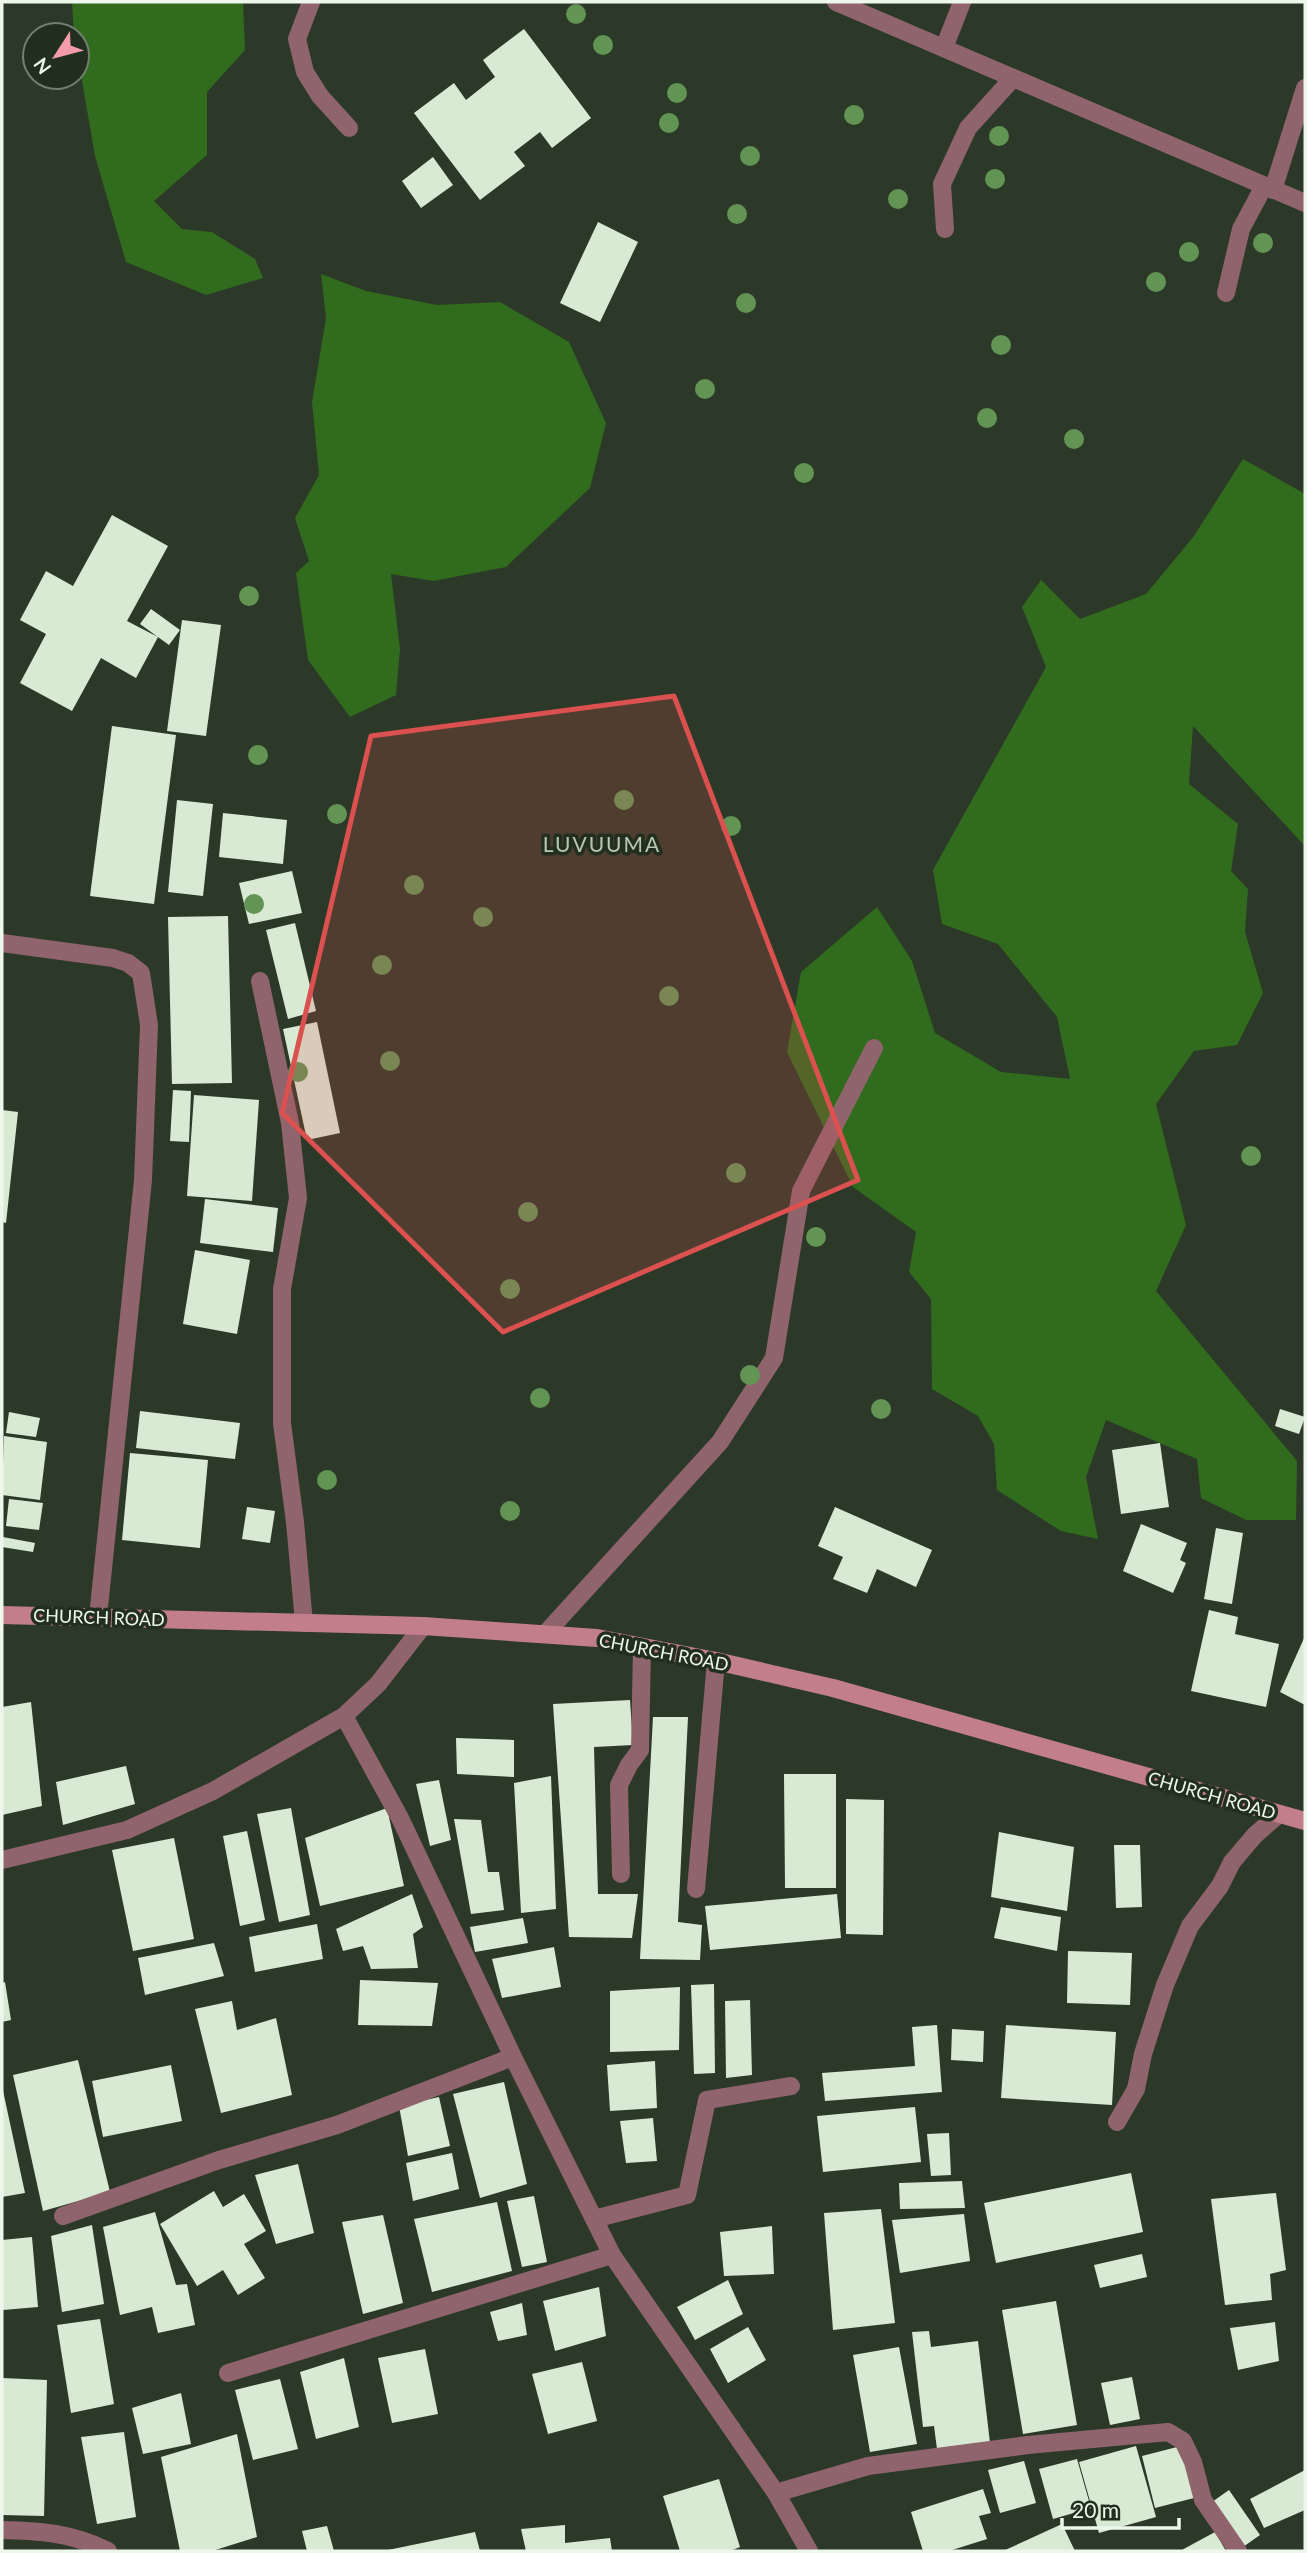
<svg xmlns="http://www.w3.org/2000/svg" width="1307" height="2553" font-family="Lato,sans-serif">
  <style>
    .forest { fill: #316b1d }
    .building { fill: #d9ead4 }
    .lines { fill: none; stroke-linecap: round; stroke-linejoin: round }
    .lane { stroke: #8f646c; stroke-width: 18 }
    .street { stroke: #8f646c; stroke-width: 18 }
    .secondary { stroke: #c27e8b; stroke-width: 18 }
    .tree { fill: #629454 }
    .marked { fill: #db514f; fill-opacity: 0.2; stroke: #db514f; stroke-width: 5; stroke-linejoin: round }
    .labels { text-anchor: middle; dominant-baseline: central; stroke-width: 7; stroke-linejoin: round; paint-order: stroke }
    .street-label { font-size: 18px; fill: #eef7ec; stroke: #222f1f }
    .quarter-label { font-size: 21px; letter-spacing: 2px; fill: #b7c7b2; stroke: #222f1f }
  </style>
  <rect width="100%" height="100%" fill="#2c3928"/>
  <!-- forest -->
  <path class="forest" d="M72 2H243L245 50 207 92V155L154 201 182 229 212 232 255 259 263 278 206 295 126 262 95 156 77 52V35H74Z
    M321 274 366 291 437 305 500 302 569 342 606 423 590 488 506 567 433 581 391 574 400 649 396 695 350 717 308 660 296 573 309 561 295 518 319 475 312 402 326 318Z
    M1243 459 1305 494V846L1193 726 1189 784 1238 824 1231 871 1248 889 1245 932 1263 993 1237 1045 1194 1051 1156 1104 1186 1225 1156 1291 1297 1461 1296 1520H1246L1201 1498 1197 1459 1106 1420 1086 1477 1098 1539 1061 1531 997 1490 994 1444 978 1416 932 1389 931 1299 909 1272 916 1232 853 1187 787 1052 801 972 877 907 912 961 935 1033 1001 1072 1070 1079 1057 1017 998 944 942 924 933 870 1046 667 1022 607 1041 580 1080 619 1146 594 1194 536Z"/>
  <!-- building -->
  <path class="building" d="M524 29 591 118 552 148 540 132 514 152 525 166 480 200 414 113 454 83 466 100 495 77 483 60Z
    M433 157 453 185 421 208 402 181Z
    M598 222 638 242 600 322 560 303Z
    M112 515 168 546 127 621 158 637 136 678 101 658 72 711 20 683 46 634 20 620 46 571 73 586Z
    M151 609 180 630 169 645 140 624Z
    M182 620 221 625 206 736 167 731Z
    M112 726 176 735 154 904 90 896Z
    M177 800 213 804 203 896 168 892Z
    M223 813 287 820 283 864 219 857Z
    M292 871 302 913 249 924 239 883Z
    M228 916 232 1083 172 1084 168 917Z
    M295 923 316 1011 288 1019 266 930Z
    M317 1022 340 1133 307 1140 283 1029Z
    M173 1090 191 1091 189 1142 170 1141Z
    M194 1095 259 1100 252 1201 187 1196Z
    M2 1110 18 1112 6 1223 2 1222Z
    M205 1199 278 1208 273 1252 200 1243Z
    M195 1250 250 1260 237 1334 183 1324Z
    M1280 1409 1305 1417 1299 1434 1275 1426Z
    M140 1411 240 1423 235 1459 136 1448Z
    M9 1412 40 1418 36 1437 6 1433Z
    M4 1436 47 1442 40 1500 2 1495Z
    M1160 1443 1169 1507 1121 1514 1112 1450Z
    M130 1453 208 1460 200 1548 122 1540Z
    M9 1499 43 1503 39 1530 6 1526Z
    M247 1507 275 1511 270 1543 242 1539Z
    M835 1507 932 1550 916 1587 877 1569 867 1593 833 1579 843 1557 818 1546Z
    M1141 1524 1187 1543 1180 1560 1186 1563 1173 1593 1123 1571Z
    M1216 1528 1243 1533 1232 1604 1204 1599Z
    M3 1537 35 1543 33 1552 2 1547Z
    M1209 1610 1238 1617 1235 1634 1279 1644 1266 1707 1191 1691Z
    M1305 1636V1705L1280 1692Z
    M630 1700 633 1745 594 1747 598 1894H638L632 1938 569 1937 553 1704Z
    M31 1702 42 1806 2 1815V1707Z
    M653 1717H688L678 1922 702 1925 700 1960 640 1959Z
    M456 1738 514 1740V1777L457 1774Z
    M126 1766 135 1804 63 1825 56 1782Z
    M784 1774H836V1888H785Z
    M551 1776 556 1909 521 1913 514 1783Z
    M439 1780 451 1840 430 1846 416 1784Z
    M846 1799 884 1800 883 1935 846 1934Z
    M291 1808 310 1915 279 1922 257 1814Z
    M387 1808 404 1886 320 1906 305 1838Z
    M454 1819 481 1820 488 1872H499L504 1910 471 1914Z
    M247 1831 265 1920 240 1926 223 1836Z
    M999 1832 1074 1847 1067 1911 991 1897Z
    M174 1838 194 1939 133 1951 112 1850Z
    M1114 1845H1140L1142 1907 1116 1908Z
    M412 1894 423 1927 413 1934 418 1968 371 1969 363 1946 343 1951 336 1929Z
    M837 1894 841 1938 710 1950 705 1906Z
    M1001 1907 1061 1917 1057 1951 994 1938Z
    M523 1918 528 1943 475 1952 470 1927Z
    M317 1924 323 1959 255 1972 249 1937Z
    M214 1943 224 1976 145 1995 138 1958Z
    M554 1947 561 1987 502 1998 492 1959Z
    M1068 1951 1132 1953 1130 2005 1067 2003Z
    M360 1980 438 1983 432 2026 358 2025Z
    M5 1982 11 2020 2 2022V1983Z
    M714 1984 715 2073 694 2074 691 1985Z
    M680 1987 679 2050 610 2052V1991Z
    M750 2000 752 2075 726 2078 725 2001Z
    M232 2001 237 2030 276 2018 292 2095 221 2113 195 2009Z
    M937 2025 942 2092 825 2101 822 2073 915 2066 912 2027Z
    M1006 2025 1116 2032 1112 2105 1001 2098Z
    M952 2029 984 2031 983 2062 951 2060Z
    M78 2060 110 2192 43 2211 13 2075Z
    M655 2061 657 2108 610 2111 607 2065Z
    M171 2065 182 2121 103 2137 92 2081Z
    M504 2082 527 2184 480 2198 453 2094Z
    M2 2086 25 2193 2 2197Z
    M439 2097 450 2146 408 2156 399 2106Z
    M915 2107 921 2162 823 2172 817 2116Z
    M653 2118 657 2161 626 2163 620 2121Z
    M949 2133 951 2175 931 2176 927 2134Z
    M452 2153 459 2189 413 2201 406 2163Z
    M298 2164 314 2233 276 2244 255 2175Z
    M1131 2173 1143 2232 996 2263 984 2203Z
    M962 2181 965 2208 900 2209 899 2183Z
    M214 2191 223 2207 244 2194 266 2231 244 2244 265 2278 238 2295 223 2270 197 2286 160 2224Z
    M1276 2193 1286 2270 1270 2274 1272 2300 1225 2305 1211 2199Z
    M534 2196 547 2262 522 2267 507 2201Z
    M497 2202 512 2271 432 2292 414 2219Z
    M881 2209 895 2323 833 2330 824 2213Z
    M155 2212 176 2285 187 2284 195 2325 158 2333 152 2307 120 2315 103 2227Z
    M964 2214 970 2261 900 2273 892 2220Z
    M383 2215 403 2303 363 2314 342 2222Z
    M92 2225 104 2304 62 2312 51 2236Z
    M772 2226 774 2274 724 2276 720 2232Z
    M32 2237 38 2307 3 2310 2 2240Z
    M1142 2254 1147 2277 1100 2288 1094 2265Z
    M728 2280 743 2314 695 2340 677 2307Z
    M599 2287 606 2336 555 2351 543 2301Z
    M1056 2301 1077 2425 1023 2434 1002 2310Z
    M522 2303 527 2335 498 2341 490 2312Z
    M100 2319 114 2404 71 2413 57 2325Z
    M1275 2322 1279 2361 1238 2370 1230 2328Z
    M748 2327 766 2360 728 2383 710 2349Z
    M929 2331 931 2347 978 2341 990 2443 937 2449 934 2426 923 2427 912 2332Z
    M899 2347 917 2444 870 2452 853 2355Z
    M425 2349 438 2414 392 2423 378 2358Z
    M344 2358 359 2427 316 2439 300 2372Z
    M582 2362 597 2421 548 2434 532 2374Z
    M1132 2377 1140 2419 1110 2425 1101 2383Z
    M2 2378 47 2380 44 2516 2 2515Z
    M280 2379 298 2449 253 2460 235 2390Z
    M181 2393 191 2444 143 2454 132 2408Z
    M124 2432 136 2517 97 2524 81 2437Z
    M237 2434 257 2537 212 2551H180L161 2457Z
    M1136 2446 1156 2517 1099 2533 1079 2462Z
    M1181 2446 1194 2498 1155 2508 1142 2456Z
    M1077 2459 1091 2508 1053 2519 1039 2469Z
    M1024 2461 1036 2503 1000 2513 988 2470Z
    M1305 2470V2510L1264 2528 1250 2499Z
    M719 2479 740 2547 730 2551H680L663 2496Z
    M983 2489 991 2513 979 2516 987 2539 949 2551H923L911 2512Z
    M1229 2490 1260 2535 1243 2547 1212 2502Z
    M1062 2524 1075 2551H1003Z
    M565 2525V2543L610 2538 612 2551H526L521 2529Z
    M327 2526 334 2551H307L302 2531Z
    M475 2532 480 2551H388V2550Z
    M1215 2532 1226 2551H1180Z"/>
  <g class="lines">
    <!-- lane -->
    <path class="lane" d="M311 2 297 39 305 72 320 96 349 128
      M944 48 962 2
      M1273 190 1305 88
      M945 229 942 184 968 128 1013 78
      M1226 293 1241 229 1264 186
      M2 943 113 958 128 963 141 973 149 1025 143 1180 98 1617
      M546 1633 720 1442 774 1358 801 1191 874 1048
      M621 1874 619 1785 629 1765 640 1750 642 1647
      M696 1889 716 1661
      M594 2219 687 2195 707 2100 791 2086"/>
    <!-- street -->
    <path class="street" d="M836 2 1305 203
      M260 981 290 1123 298 1198 282 1289V1423L295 1522 304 1623
      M344 1716 400 1818 513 2057 612 2255 776 2493 809 2551
      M2 1860 127 1830 213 1791 344 1716 378 1684 423 1626
      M1117 2122 1136 2089 1143 2054 1165 1985 1190 1926 1220 1886 1232 1862 1255 1835 1279 1814
      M63 2216 219 2160 337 2125 513 2057
      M228 2373 612 2255
      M776 2493 868 2466 1028 2445 1168 2432 1183 2441 1193 2462 1203 2500 1238 2551
      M2 2530C42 2531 72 2533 108 2551"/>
    <!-- secondary -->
    <path class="secondary" d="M2 1615 423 1626 597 1638 716 1661 833 1688 1305 1821"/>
  </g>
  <!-- trees -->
  <g class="tree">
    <circle cx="576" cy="14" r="10"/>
    <circle cx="603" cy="45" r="10"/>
    <circle cx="677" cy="93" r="10"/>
    <circle cx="854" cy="115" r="10"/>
    <circle cx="669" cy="123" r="10"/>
    <circle cx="999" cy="136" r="10"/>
    <circle cx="750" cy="156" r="10"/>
    <circle cx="995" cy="179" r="10"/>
    <circle cx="898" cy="199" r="10"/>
    <circle cx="737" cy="214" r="10"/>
    <circle cx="1263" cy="243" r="10"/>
    <circle cx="1189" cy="252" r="10"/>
    <circle cx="1156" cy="282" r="10"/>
    <circle cx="746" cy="303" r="10"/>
    <circle cx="1001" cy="345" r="10"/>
    <circle cx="705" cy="389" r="10"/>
    <circle cx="987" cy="418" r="10"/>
    <circle cx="1074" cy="439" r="10"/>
    <circle cx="804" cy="473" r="10"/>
    <circle cx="249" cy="596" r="10"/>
    <circle cx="258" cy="755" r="10"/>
    <circle cx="624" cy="800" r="10"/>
    <circle cx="337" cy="814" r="10"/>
    <circle cx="731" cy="826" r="10"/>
    <circle cx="414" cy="885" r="10"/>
    <circle cx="254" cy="904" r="10"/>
    <circle cx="483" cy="917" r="10"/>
    <circle cx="382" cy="965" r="10"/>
    <circle cx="669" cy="996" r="10"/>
    <circle cx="390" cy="1061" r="10"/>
    <circle cx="298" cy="1072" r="10"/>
    <circle cx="1251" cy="1156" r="10"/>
    <circle cx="736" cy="1173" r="10"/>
    <circle cx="528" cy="1212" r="10"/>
    <circle cx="816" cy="1237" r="10"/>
    <circle cx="510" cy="1289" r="10"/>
    <circle cx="750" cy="1375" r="10"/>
    <circle cx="540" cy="1398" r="10"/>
    <circle cx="881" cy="1409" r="10"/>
    <circle cx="327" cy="1480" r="10"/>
    <circle cx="510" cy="1511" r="10"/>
  </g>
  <!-- marked area -->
  <path class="marked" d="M674 696 858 1180 503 1332 282 1113 371 736Z"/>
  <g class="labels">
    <!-- street labels -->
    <g class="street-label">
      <text transform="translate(99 1617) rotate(2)">CHURCH ROAD</text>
      <text transform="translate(664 1652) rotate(11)">CHURCH ROAD</text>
      <text transform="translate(1212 1795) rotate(16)">CHURCH ROAD</text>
    </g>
    <!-- quarter labels -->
    <g class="quarter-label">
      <text x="602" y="843">LUVUUMA</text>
    </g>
  </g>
  <!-- border -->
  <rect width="1307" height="2553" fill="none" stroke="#eef7ec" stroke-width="7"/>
  <!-- north arrow -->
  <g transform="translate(56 56) rotate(234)"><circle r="33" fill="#222f1f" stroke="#747f71" stroke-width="2"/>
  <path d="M0-5L12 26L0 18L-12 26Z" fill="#f39aab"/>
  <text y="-10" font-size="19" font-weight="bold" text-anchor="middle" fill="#eef7ec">N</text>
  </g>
  <!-- scale -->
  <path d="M1062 2518v10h117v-10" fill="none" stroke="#eef7ec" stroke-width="3.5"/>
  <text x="1072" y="2518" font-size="21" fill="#eef7ec" stroke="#222f1f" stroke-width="5" paint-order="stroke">20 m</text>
</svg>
